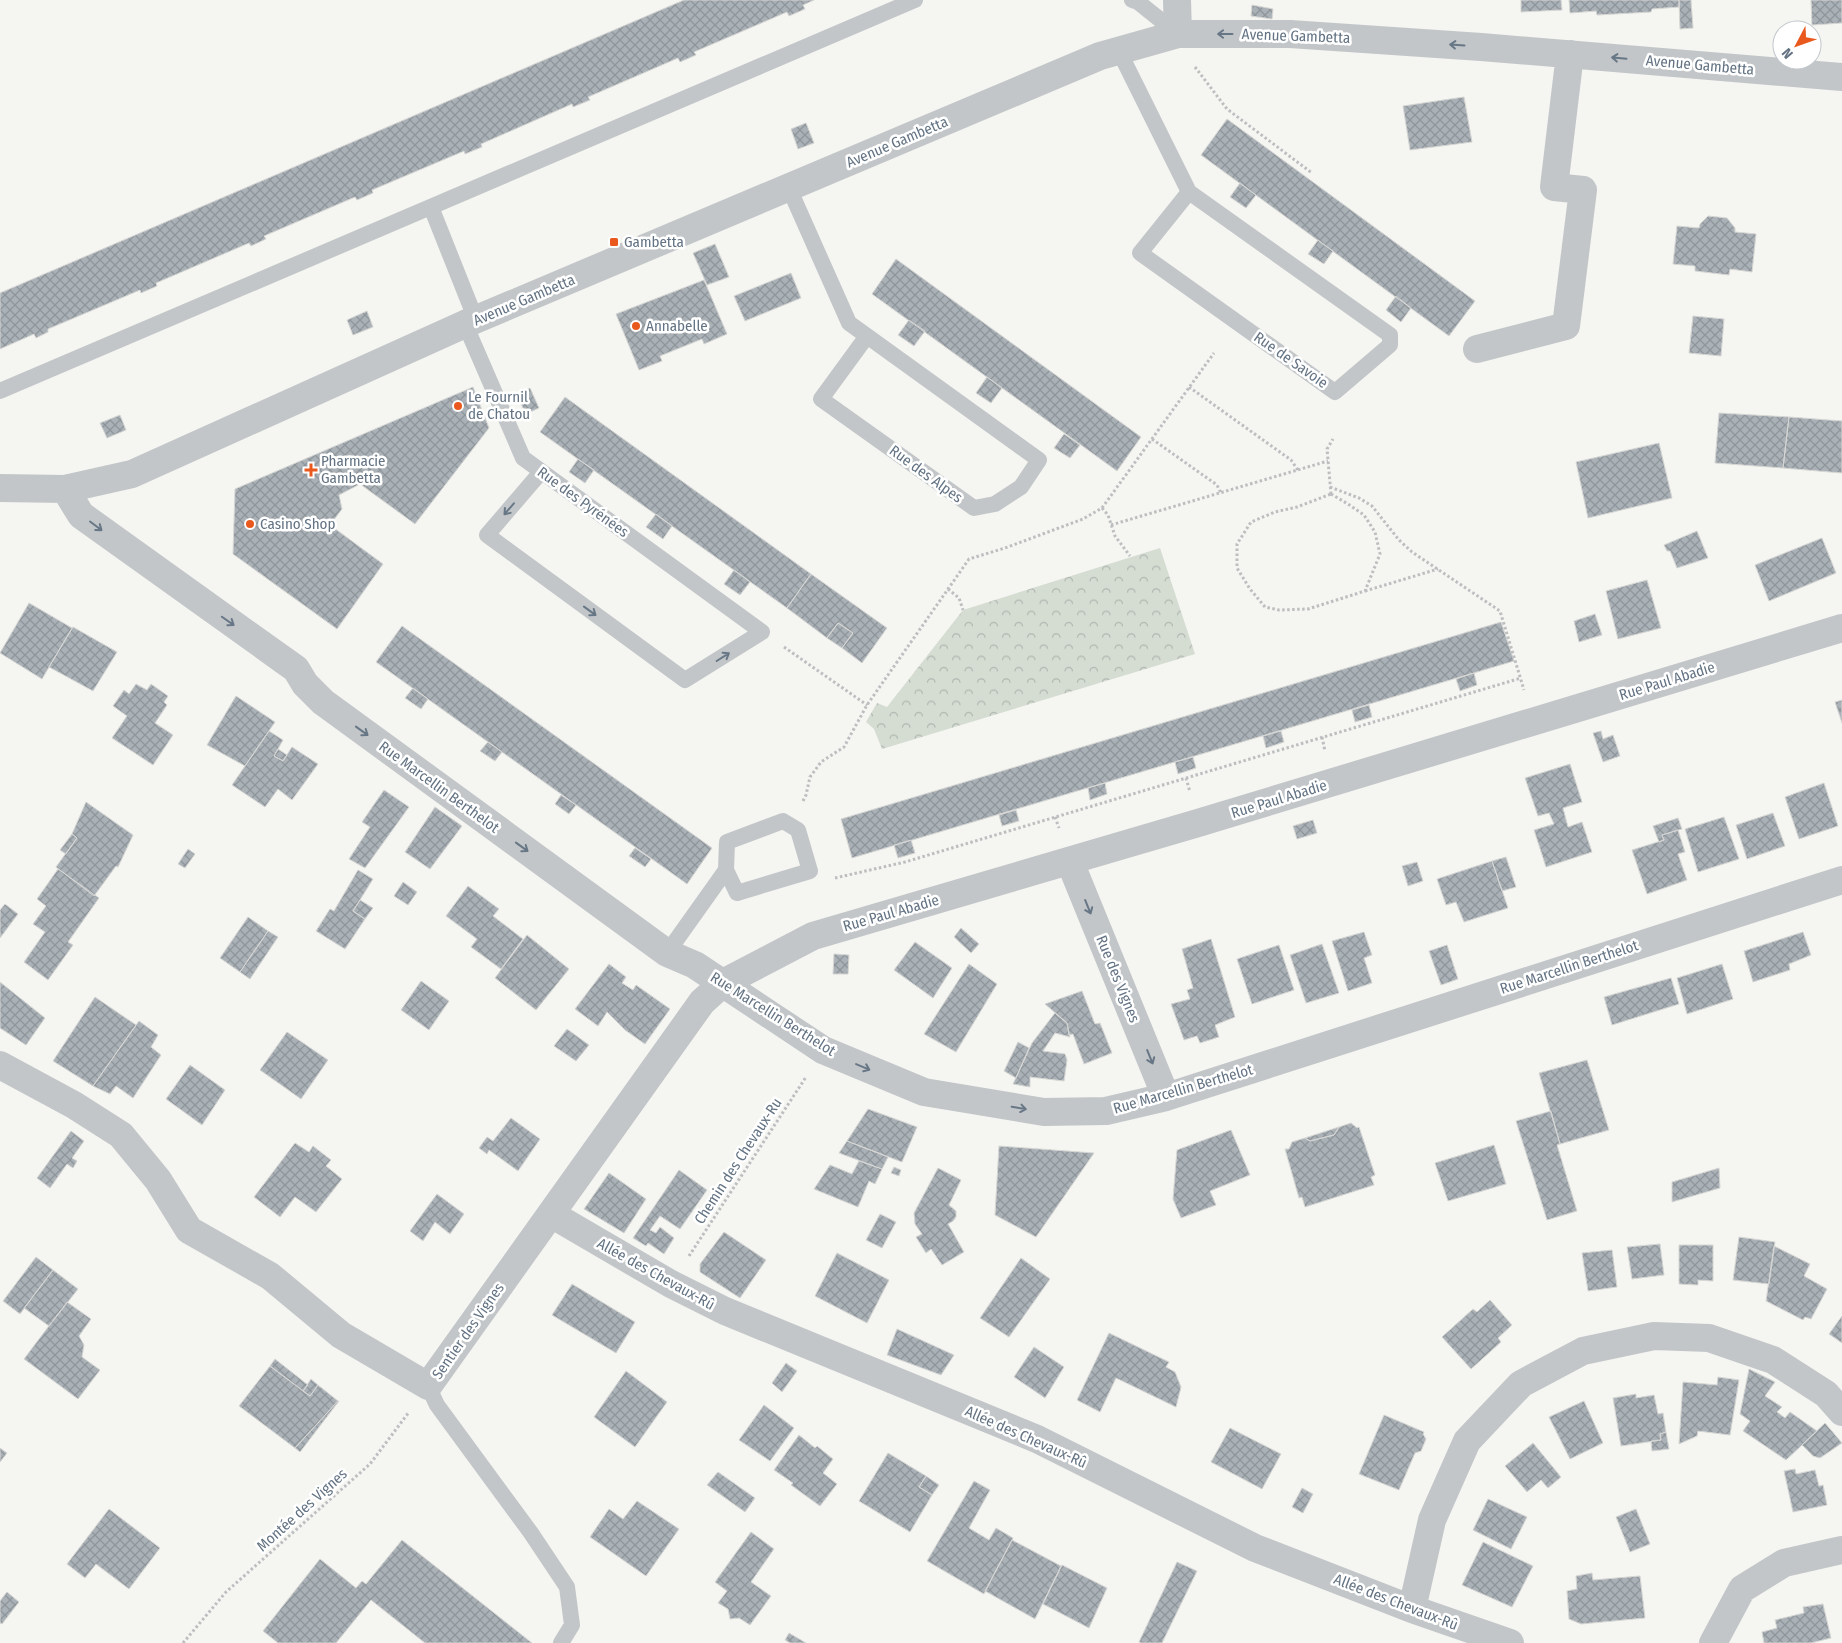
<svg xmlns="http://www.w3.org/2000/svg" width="1842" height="1643" font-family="'Fira Sans Condensed',sans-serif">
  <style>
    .park { fill: url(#park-crowns) }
    .building { fill: url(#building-cross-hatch); stroke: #d6d6d4 }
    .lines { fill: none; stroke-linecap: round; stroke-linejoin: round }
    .path { stroke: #bcbec0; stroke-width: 3; stroke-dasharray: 2.5 2.5; stroke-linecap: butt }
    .lane { stroke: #c2c6c9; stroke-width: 16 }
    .street { stroke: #c2c6c9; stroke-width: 28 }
    .oneway { stroke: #687786 }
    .poi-dot { fill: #e9581d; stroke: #fff; stroke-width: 2 }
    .labels { text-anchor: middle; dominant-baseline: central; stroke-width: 5; stroke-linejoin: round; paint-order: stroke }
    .street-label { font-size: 15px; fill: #637383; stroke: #fff }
    .poi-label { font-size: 15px; fill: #637383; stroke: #fff; text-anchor: start }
  </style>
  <defs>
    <pattern id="park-crowns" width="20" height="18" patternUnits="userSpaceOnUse" patternTransform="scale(1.25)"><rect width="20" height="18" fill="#d5dcd2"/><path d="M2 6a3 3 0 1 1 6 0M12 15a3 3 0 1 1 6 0" fill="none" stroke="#b0b7b0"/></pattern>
    <pattern id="building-cross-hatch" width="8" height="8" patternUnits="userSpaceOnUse" patternTransform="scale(1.25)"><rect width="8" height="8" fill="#aab2b8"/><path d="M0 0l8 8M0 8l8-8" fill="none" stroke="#8e959b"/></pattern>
  </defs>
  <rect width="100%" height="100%" fill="#f5f5f1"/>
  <!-- park -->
  <path class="park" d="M1160 548 1195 654 882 749 874 729 866 722 877 703 887 707 963 610Z"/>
  <!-- building -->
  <path class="building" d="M684 0H814L803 5 805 9 789 16 787 12 694 52 696 55 680 62 678 58 588 97 590 100 573 107 572 104 481 144 482 147 465 154 464 151 372 190 373 193 357 200 355 197 264 236 266 239 251 246 249 243 156 283 157 286 141 293 140 290 48 329V332L36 338 34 334 0 349V293Z
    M1521 0H1561L1562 10 1521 12Z
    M1569 0H1679V7L1652 9 1651 12 1597 15 1596 11 1570 13Z
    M1679 0H1691L1693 28 1680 29Z
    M1811 0H1842V23L1812 25Z
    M1252 5 1273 9 1272 19 1251 16Z
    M1464 97 1472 142 1410 150 1403 106Z
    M1227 119 1475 301 1449 336 1201 155Z
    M806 123 814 143 798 149 791 129Z
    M1240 183 1256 195 1246 208 1230 197Z
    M1708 216 1727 218 1735 228V232L1756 234 1752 272 1730 269 1729 275 1695 271V266L1673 264 1677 226 1699 228 1700 224Z
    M1318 240 1333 251 1324 264 1308 254Z
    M715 244 729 277 707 285 693 253Z
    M896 259 1141 437 1117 471 872 294Z
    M791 273 801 298 745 321 734 296Z
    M704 280 727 334 704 344 702 339 660 356 662 361 639 370 616 314Z
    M1396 296 1411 308 1401 322 1386 310Z
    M367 311 373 327 353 335 347 320Z
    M1693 316 1724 319 1721 356 1689 353Z
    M909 320 925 331 914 346 898 335Z
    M987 377 1002 388 991 403 976 393Z
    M473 387 489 428 415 524 360 484 339 495 342 509 330 525 383 564 337 629 233 554 235 489Z
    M530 388 539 408 526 414 516 394Z
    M565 397 811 574 787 608 540 432Z
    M1719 413 1789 417 1783 468 1715 463Z
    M120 415 126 430 107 438 100 423Z
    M1789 417 1842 421V473L1783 468Z
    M1064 434 1080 445 1070 458 1054 448Z
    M1659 443 1672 498 1588 518 1576 462Z
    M578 459 594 470 585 483 569 472Z
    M656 514 672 526 663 539 646 527Z
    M1697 531 1708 558 1677 568 1670 551H1667L1664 545Z
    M1822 538 1836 573 1769 601 1755 565Z
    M734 570 750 582 740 595 724 584Z
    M811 574 887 628 862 663 842 648 853 633 838 623 827 638 787 608Z
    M1647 580 1661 628 1618 639 1606 591Z
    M29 603 72 628 42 679 0 653Z
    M1595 614 1602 635 1579 642 1574 621Z
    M1501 622 1514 661 852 858 841 819Z
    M838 623 853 633 842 648 827 638Z
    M402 626 712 848 687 884 376 662Z
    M73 627 117 652 93 691 49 667Z
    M1474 673 1477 685 1460 691 1456 679Z
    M136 684 147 690 151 684 168 696 164 702 167 705 155 723 173 735 153 765 112 738 127 716 113 706 124 690 129 694Z
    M413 688 428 699 421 709 405 698Z
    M236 696 275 722 245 766 207 745Z
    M1842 700V723L1835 702Z
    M1369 705 1372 717 1355 722 1352 710Z
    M269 731 283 740 274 756 283 761 292 747 318 764 292 800 278 789 265 807 232 785Z
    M1281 731 1284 742 1266 748 1263 736Z
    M1601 731 1603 739 1613 735 1620 756 1603 762 1593 733Z
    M488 742 502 752 495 761 480 751Z
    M278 749 287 755 283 761 274 756Z
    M1193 757 1196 768 1178 774 1175 762Z
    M1570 764 1582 802 1563 808 1568 827 1582 822 1592 852 1546 867 1534 830 1554 824 1549 813 1538 816 1525 778Z
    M1105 783 1107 794 1090 800 1088 788Z
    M1824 783 1838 826 1799 839 1785 797Z
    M384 790 409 807 365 868 349 859 370 827 362 822Z
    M561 795 576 805 569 814 555 804Z
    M86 802 133 835 118 867 116 866 94 896 56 867 77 838 72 834Z
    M435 807 462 826 430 869 405 852Z
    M1016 810 1019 821 1002 826 999 815Z
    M1773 813 1785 846 1747 859 1736 825Z
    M1724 817 1739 859 1698 872 1685 829Z
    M1678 818 1682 829 1662 835 1664 840 1659 842 1653 826Z
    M1313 820 1317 833 1297 839 1293 826Z
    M1678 830 1685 852 1678 854 1687 880 1647 894 1632 850 1664 840 1662 835Z
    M72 834 77 838 66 854 60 850Z
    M911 840 915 853 898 858 894 845Z
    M635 848 651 859 645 867 629 856Z
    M188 849 195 854 185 868 178 864Z
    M1506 857 1516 887 1502 891 1492 861Z
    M1492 861 1508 908 1464 922 1456 902 1446 905 1437 879Z
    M1417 862 1423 881 1408 886 1402 866Z
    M58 869 99 898 68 942 73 945 48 980 24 962 45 932 33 924 46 906 37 899Z
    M358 870 373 879 353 911 365 919 345 949 316 931 330 909 334 911Z
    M403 882 417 892 408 905 394 896Z
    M468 886 499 909 493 916 523 939 501 969 471 947 477 939 446 916Z
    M360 900 373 908 365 919 353 911Z
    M5 904 18 914 0 938V910Z
    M248 917 268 931 240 972 220 958Z
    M961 928 979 944 971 953 954 937Z
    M268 931 278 937 250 979 240 972Z
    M1364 932 1372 955 1364 958 1372 983 1348 991 1332 941Z
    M1803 932 1811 955 1789 964 1790 970 1753 982 1744 951Z
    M527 935 569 969 536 1010 495 978Z
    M1211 939 1235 1017 1215 1025 1219 1037 1200 1043 1197 1036 1184 1040 1171 1004 1190 999 1187 990 1193 988 1182 949Z
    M915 942 952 968 933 998 894 970Z
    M1322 944 1339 993 1306 1003 1290 955Z
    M1279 945 1294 990 1252 1004 1237 959Z
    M1447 945 1458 979 1441 985 1429 951Z
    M834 954 849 955 848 974H833Z
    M609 964 626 977 622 983 633 990 636 985 670 1009 645 1044 625 1030 607 1012 598 1026 575 1009Z
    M969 964 997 984 956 1052 924 1034Z
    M1722 964 1733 999 1687 1014 1677 978Z
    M1671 978 1679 1004 1612 1025 1604 997Z
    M421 981 449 1001 429 1030 401 1010Z
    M0 982 45 1018 26 1045 0 1028Z
    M1082 991 1095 1024 1100 1023 1112 1053 1084 1064 1073 1034 1069 1035 1067 1023 1045 1004Z
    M95 997 136 1025 93 1086 53 1061Z
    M1055 1013 1067 1023 1070 1037 1055 1033 1043 1051 1065 1054 1067 1060 1064 1081 1030 1077V1087L1013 1084 1032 1043Z
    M139 1021 158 1035 151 1047 161 1055 133 1098 116 1086 110 1094 93 1086Z
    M567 1029 589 1045 576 1061 554 1046Z
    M287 1032 328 1060 301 1099 260 1070Z
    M1018 1042 1029 1048 1016 1078 1004 1071Z
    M1587 1060 1609 1130 1560 1144 1539 1073Z
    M190 1065 225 1090 202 1125 166 1099Z
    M868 1109 917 1127 902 1162 847 1141Z
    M1551 1111 1560 1144 1557 1145 1577 1211 1547 1220 1516 1121Z
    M511 1118 540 1139 518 1171 489 1150 487 1154 479 1148 487 1137 493 1141Z
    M1351 1123 1357 1128 1359 1127 1375 1175 1371 1177 1374 1185 1305 1207 1302 1197 1299 1198 1285 1149H1289L1292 1142 1305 1138 1310 1141 1334 1135 1339 1127Z
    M1339 1127 1334 1135 1310 1141 1305 1138Z
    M1231 1130 1250 1175 1210 1191 1216 1205 1181 1218 1173 1199 1177 1150Z
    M71 1131 84 1141 72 1158 77 1161 73 1168 67 1164 50 1188 37 1178Z
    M847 1141 888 1157 882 1169 839 1153Z
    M295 1143 309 1152 313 1146 331 1160 326 1166 342 1179 316 1212 295 1197 280 1217 254 1197Z
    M1494 1145 1506 1184 1448 1201 1435 1163Z
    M999 1146 1094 1153 1036 1237 995 1215Z
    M859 1161 882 1169 875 1184 869 1181 858 1207 814 1189 830 1165 852 1174Z
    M894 1167 901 1170 899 1176 891 1173Z
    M938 1168 961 1180 949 1205 956 1211V1217L953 1221 948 1224 964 1252 942 1265 931 1249 926 1253 916 1237 922 1234 915 1224 914 1213Z
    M1719 1168 1720 1188 1672 1202V1182Z
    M679 1170 707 1190 680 1229 660 1216 650 1230 656 1233 660 1227 674 1238 664 1254 648 1243 646 1246 633 1238Z
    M609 1173 646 1199 624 1233 584 1209Z
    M437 1194 464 1214 450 1234 435 1222 423 1241 410 1231Z
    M880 1214 896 1222 882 1248 866 1240Z
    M724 1232 766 1260 740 1298 700 1272V1264Z
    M1739 1237 1775 1242 1769 1284 1733 1280Z
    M1660 1244 1664 1275 1632 1279 1627 1247Z
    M1679 1245H1713V1281L1698 1280V1285L1679 1284Z
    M1774 1246 1810 1264 1804 1276 1827 1289 1811 1319 1805 1317 1803 1320 1766 1301Z
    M1612 1250 1617 1287 1588 1291 1582 1253Z
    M837 1253 889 1280 867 1323 815 1296Z
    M36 1257 53 1270 20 1314 3 1301Z
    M1021 1258 1050 1279 1009 1337 980 1318Z
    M53 1270 78 1289 49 1326 24 1308Z
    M572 1284 635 1322 616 1353 552 1315Z
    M1490 1300 1512 1325 1498 1338 1501 1342 1471 1369 1442 1337 1473 1309 1477 1312Z
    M67 1302 91 1319 79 1336 84 1345 82 1357 100 1370 78 1399 24 1359Z
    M1842 1316V1343L1829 1334Z
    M897 1329 954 1355 941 1375 887 1355Z
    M1109 1333 1169 1362 1166 1367 1175 1372 1181 1387 1176 1407 1116 1378 1100 1412 1077 1400Z
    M1034 1347 1064 1367 1045 1398 1014 1377Z
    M275 1359 308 1385 303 1391 270 1366Z
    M786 1363 797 1371 782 1392 772 1383Z
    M270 1366 310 1396 318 1385 338 1401 295 1448 239 1406Z
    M1749 1369 1775 1382 1765 1396 1782 1407 1777 1412 1785 1418 1790 1412 1817 1431 1786 1460 1743 1431 1750 1421 1740 1414Z
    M626 1371 667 1402 635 1447 594 1417Z
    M1718 1377 1739 1380 1730 1435 1698 1431 1697 1436 1679 1444 1683 1382 1717 1385Z
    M311 1379 318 1385 310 1396 303 1391Z
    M1636 1394V1398L1654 1395 1658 1414 1663 1413 1666 1432 1660 1434 1661 1440 1621 1446 1613 1398Z
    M338 1401H339L300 1452 295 1448Z
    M1584 1401 1603 1443 1570 1459 1549 1417Z
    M764 1405 794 1428 770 1461 739 1440Z
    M1384 1415 1424 1432 1423 1434 1426 1439 1421 1451 1415 1453 1399 1490 1359 1474Z
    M1825 1423 1842 1443 1820 1458 1813 1456 1802 1445Z
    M1230 1428 1281 1454 1262 1489 1211 1462Z
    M1666 1432 1669 1449 1652 1451 1651 1441 1661 1440 1660 1434Z
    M799 1435 815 1448 817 1446 833 1459 823 1473 837 1484 820 1506 791 1485 793 1483 774 1470Z
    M1533 1443 1561 1477 1548 1488 1541 1480 1527 1492 1505 1466Z
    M0 1448 7 1453 0 1462Z
    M888 1453 926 1476 919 1487 932 1495 910 1532 859 1501Z
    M1795 1469 1796 1474 1815 1470 1819 1486 1823 1485 1827 1505 1793 1512 1784 1471Z
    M718 1472 755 1498 745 1512 707 1485Z
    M926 1476 939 1485 932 1495 919 1487Z
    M974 1481 990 1490 969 1528 989 1540 996 1528 1013 1538 984 1594 927 1561Z
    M1302 1488 1313 1494 1303 1513 1292 1507Z
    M1488 1499 1527 1517 1511 1549 1473 1530Z
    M637 1501 679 1529 646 1576 590 1537 609 1509 623 1519Z
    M109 1509 160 1548 129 1589 96 1564 85 1578 67 1564Z
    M1636 1509 1650 1544 1630 1552 1616 1517Z
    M751 1532 774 1549 751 1582 771 1596 750 1625 739 1618 730 1619 728 1609 718 1603 727 1591 715 1582Z
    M402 1540 532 1643H425L371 1600 336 1643H278L263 1631 320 1559 356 1588 362 1581 366 1584Z
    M1012 1540 1061 1566 1035 1619 985 1591Z
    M1483 1542 1533 1566 1512 1607 1462 1585Z
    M1177 1562 1197 1571 1162 1643H1141L1139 1642Z
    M1062 1565 1107 1588 1089 1628 1043 1604Z
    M1592 1573 1593 1580 1640 1576 1645 1618 1581 1624 1569 1619 1567 1591 1577 1589 1576 1576Z
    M7 1592 19 1602 2 1624 0 1623V1601Z
    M1823 1604 1831 1638 1811 1643H1764L1762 1632 1777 1628 1775 1620 1804 1613 1803 1607Z
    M789 1633 806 1643H790L785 1640Z"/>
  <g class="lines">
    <!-- path -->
    <path class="path" d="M1195 67 1227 109 1312 173
      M1189 387 1291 460 1298 470
      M1152 439 1217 485 1221 493
      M1330 487 1359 498 1372 506 1399 540 1412 552 1500 611 1524 690
      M1331 494 1348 504 1364 515 1375 532 1380 554 1365 591 1308 609 1279 610 1265 607 1250 589 1237 568V544L1251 522 1275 512 1297 507Z
      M1331 494 1327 449 1333 439
      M1102 508 1108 515 1115 536 1130 556
      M1111 525 1328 461
      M948 589 959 598 963 610
      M1365 591 1438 569
      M784 647 867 705
      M1322 737 1325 751
      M1186 778 1190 792
      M803 801 806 795 810 777 821 762 844 747 867 705 969 559 1005 548 1083 519 1102 508 1214 353
      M1055 817 1059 828
      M835 878 905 862 1521 678
      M689 1256 806 1077
      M183 1643 226 1592 370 1464 409 1412"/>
    <!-- lane -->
    <path class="lane" d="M1132 0 1138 2 1178 34
      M1119 51 1189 192
      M789 188 849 323 1039 460 1021 487 995 504 974 508 821 399 867 336
      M1189 192 1390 335V345L1335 392 1140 253Z
      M431 207 476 320
      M465 324 523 458 762 632 685 680 487 535 541 472
      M0 391 915 0
      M667 953 726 870 727 842 783 821 798 830 810 871 737 893 726 870
      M428 1386 437 1405 531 1533 567 1587 572 1625 561 1643"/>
    <!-- street -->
    <path class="street" d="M1177 0 1178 34
      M1477 349 1566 326 1583 190 1554 187 1570 54
      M0 488 65 489 132 474 465 324 1100 56 1178 34H1290L1481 47 1842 77
      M65 489 81 515 296 669 305 684 323 702 667 953 695 965 823 1050 924 1092 1044 1112 1106 1111 1166 1097 1842 880
      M1070 862 1166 1097
      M0 1065 74 1105 121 1135 158 1180 189 1230 270 1276 341 1335 428 1386 702 1002 723 983 813 936 1198 823 1842 628
      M551 1214 671 1284 725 1311 1037 1439 1255 1548 1412 1609 1510 1643
      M1412 1609 1432 1520 1467 1441 1521 1384 1583 1351 1654 1336 1709 1338 1773 1360 1826 1394 1842 1412
      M1713 1643 1742 1589 1784 1563 1842 1550"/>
  </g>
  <!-- one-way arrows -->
  <defs><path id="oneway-shaft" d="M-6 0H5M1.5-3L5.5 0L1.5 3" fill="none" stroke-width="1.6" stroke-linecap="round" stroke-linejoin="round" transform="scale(1.25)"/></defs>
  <g class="oneway">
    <use href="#oneway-shaft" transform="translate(1225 34) rotate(180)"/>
    <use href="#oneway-shaft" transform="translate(1457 45) rotate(-176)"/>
    <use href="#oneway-shaft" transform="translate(1619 58) rotate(-175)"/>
    <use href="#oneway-shaft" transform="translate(509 509) rotate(131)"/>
    <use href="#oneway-shaft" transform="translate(96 526) rotate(37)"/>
    <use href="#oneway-shaft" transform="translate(590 611) rotate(36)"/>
    <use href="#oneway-shaft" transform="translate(228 621) rotate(35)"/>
    <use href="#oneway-shaft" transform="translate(723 657) rotate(-32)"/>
    <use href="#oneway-shaft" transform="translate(362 731) rotate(36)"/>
    <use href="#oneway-shaft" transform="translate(522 847) rotate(36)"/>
    <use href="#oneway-shaft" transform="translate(1088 907) rotate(68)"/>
    <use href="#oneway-shaft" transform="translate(1150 1057) rotate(68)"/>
    <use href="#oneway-shaft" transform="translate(863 1067) rotate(23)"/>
    <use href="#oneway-shaft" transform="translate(1019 1108) rotate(10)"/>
  </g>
  <!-- markers -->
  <g class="poi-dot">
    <rect x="609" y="237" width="10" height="10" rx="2.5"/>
    <circle cx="636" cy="326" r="5"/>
    <circle cx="458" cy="406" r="5"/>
    <path d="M308.5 462.5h5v5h5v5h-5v5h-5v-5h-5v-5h5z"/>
    <circle cx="250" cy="524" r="5"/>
  </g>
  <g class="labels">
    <!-- street labels -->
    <g class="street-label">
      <text transform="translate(1296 36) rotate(2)">Avenue Gambetta</text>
      <text transform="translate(1700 65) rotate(5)">Avenue Gambetta</text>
      <text transform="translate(897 142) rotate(-23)">Avenue Gambetta</text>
      <text transform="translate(524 300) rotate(-23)">Avenue Gambetta</text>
      <text transform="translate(1291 360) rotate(35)">Rue de Savoie</text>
      <text transform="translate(926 474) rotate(36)">Rue des Alpes</text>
      <text transform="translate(583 502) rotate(36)">Rue des Pyrénées</text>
      <text transform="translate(1667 681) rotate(-17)">Rue Paul Abadie</text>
      <text transform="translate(439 787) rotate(36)">Rue Marcellin Berthelot</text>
      <text transform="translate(1279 799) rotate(-17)">Rue Paul Abadie</text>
      <text transform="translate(891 913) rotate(-16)">Rue Paul Abadie</text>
      <text transform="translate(1569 967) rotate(-18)">Rue Marcellin Berthelot</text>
      <text transform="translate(1118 979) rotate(68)">Rue des Vignes</text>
      <text transform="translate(773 1014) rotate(32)">Rue Marcellin Berthelot</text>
      <text transform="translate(1183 1089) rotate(-16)">Rue Marcellin Berthelot</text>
      <text transform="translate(738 1161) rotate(-57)">Chemin des Chevaux-Ru</text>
      <text transform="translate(656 1274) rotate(29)">Allée des Chevaux-Rû</text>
      <text transform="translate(468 1331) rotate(-55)">Sentier des Vignes</text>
      <text transform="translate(1026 1437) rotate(24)">Allée des Chevaux-Rû</text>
      <text transform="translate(302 1510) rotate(-42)">Montée des Vignes</text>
      <text transform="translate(1396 1602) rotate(21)">Allée des Chevaux-Rû</text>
    </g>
    <!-- poi labels -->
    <g class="poi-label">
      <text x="624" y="242">Gambetta</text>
      <text x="646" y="326">Annabelle</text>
      <text x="468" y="397">Le Fournil<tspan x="468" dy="17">de Chatou</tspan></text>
      <text x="321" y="461">Pharmacie<tspan x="321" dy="17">Gambetta</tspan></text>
      <text x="260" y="524">Casino Shop</text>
    </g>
  </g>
  <!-- north arrow -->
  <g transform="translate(1797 45) rotate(229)"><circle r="24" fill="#ffffff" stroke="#c1c7cd"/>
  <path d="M0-4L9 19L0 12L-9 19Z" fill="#e9581d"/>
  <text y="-8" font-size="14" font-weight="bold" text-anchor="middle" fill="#637383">N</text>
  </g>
</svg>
